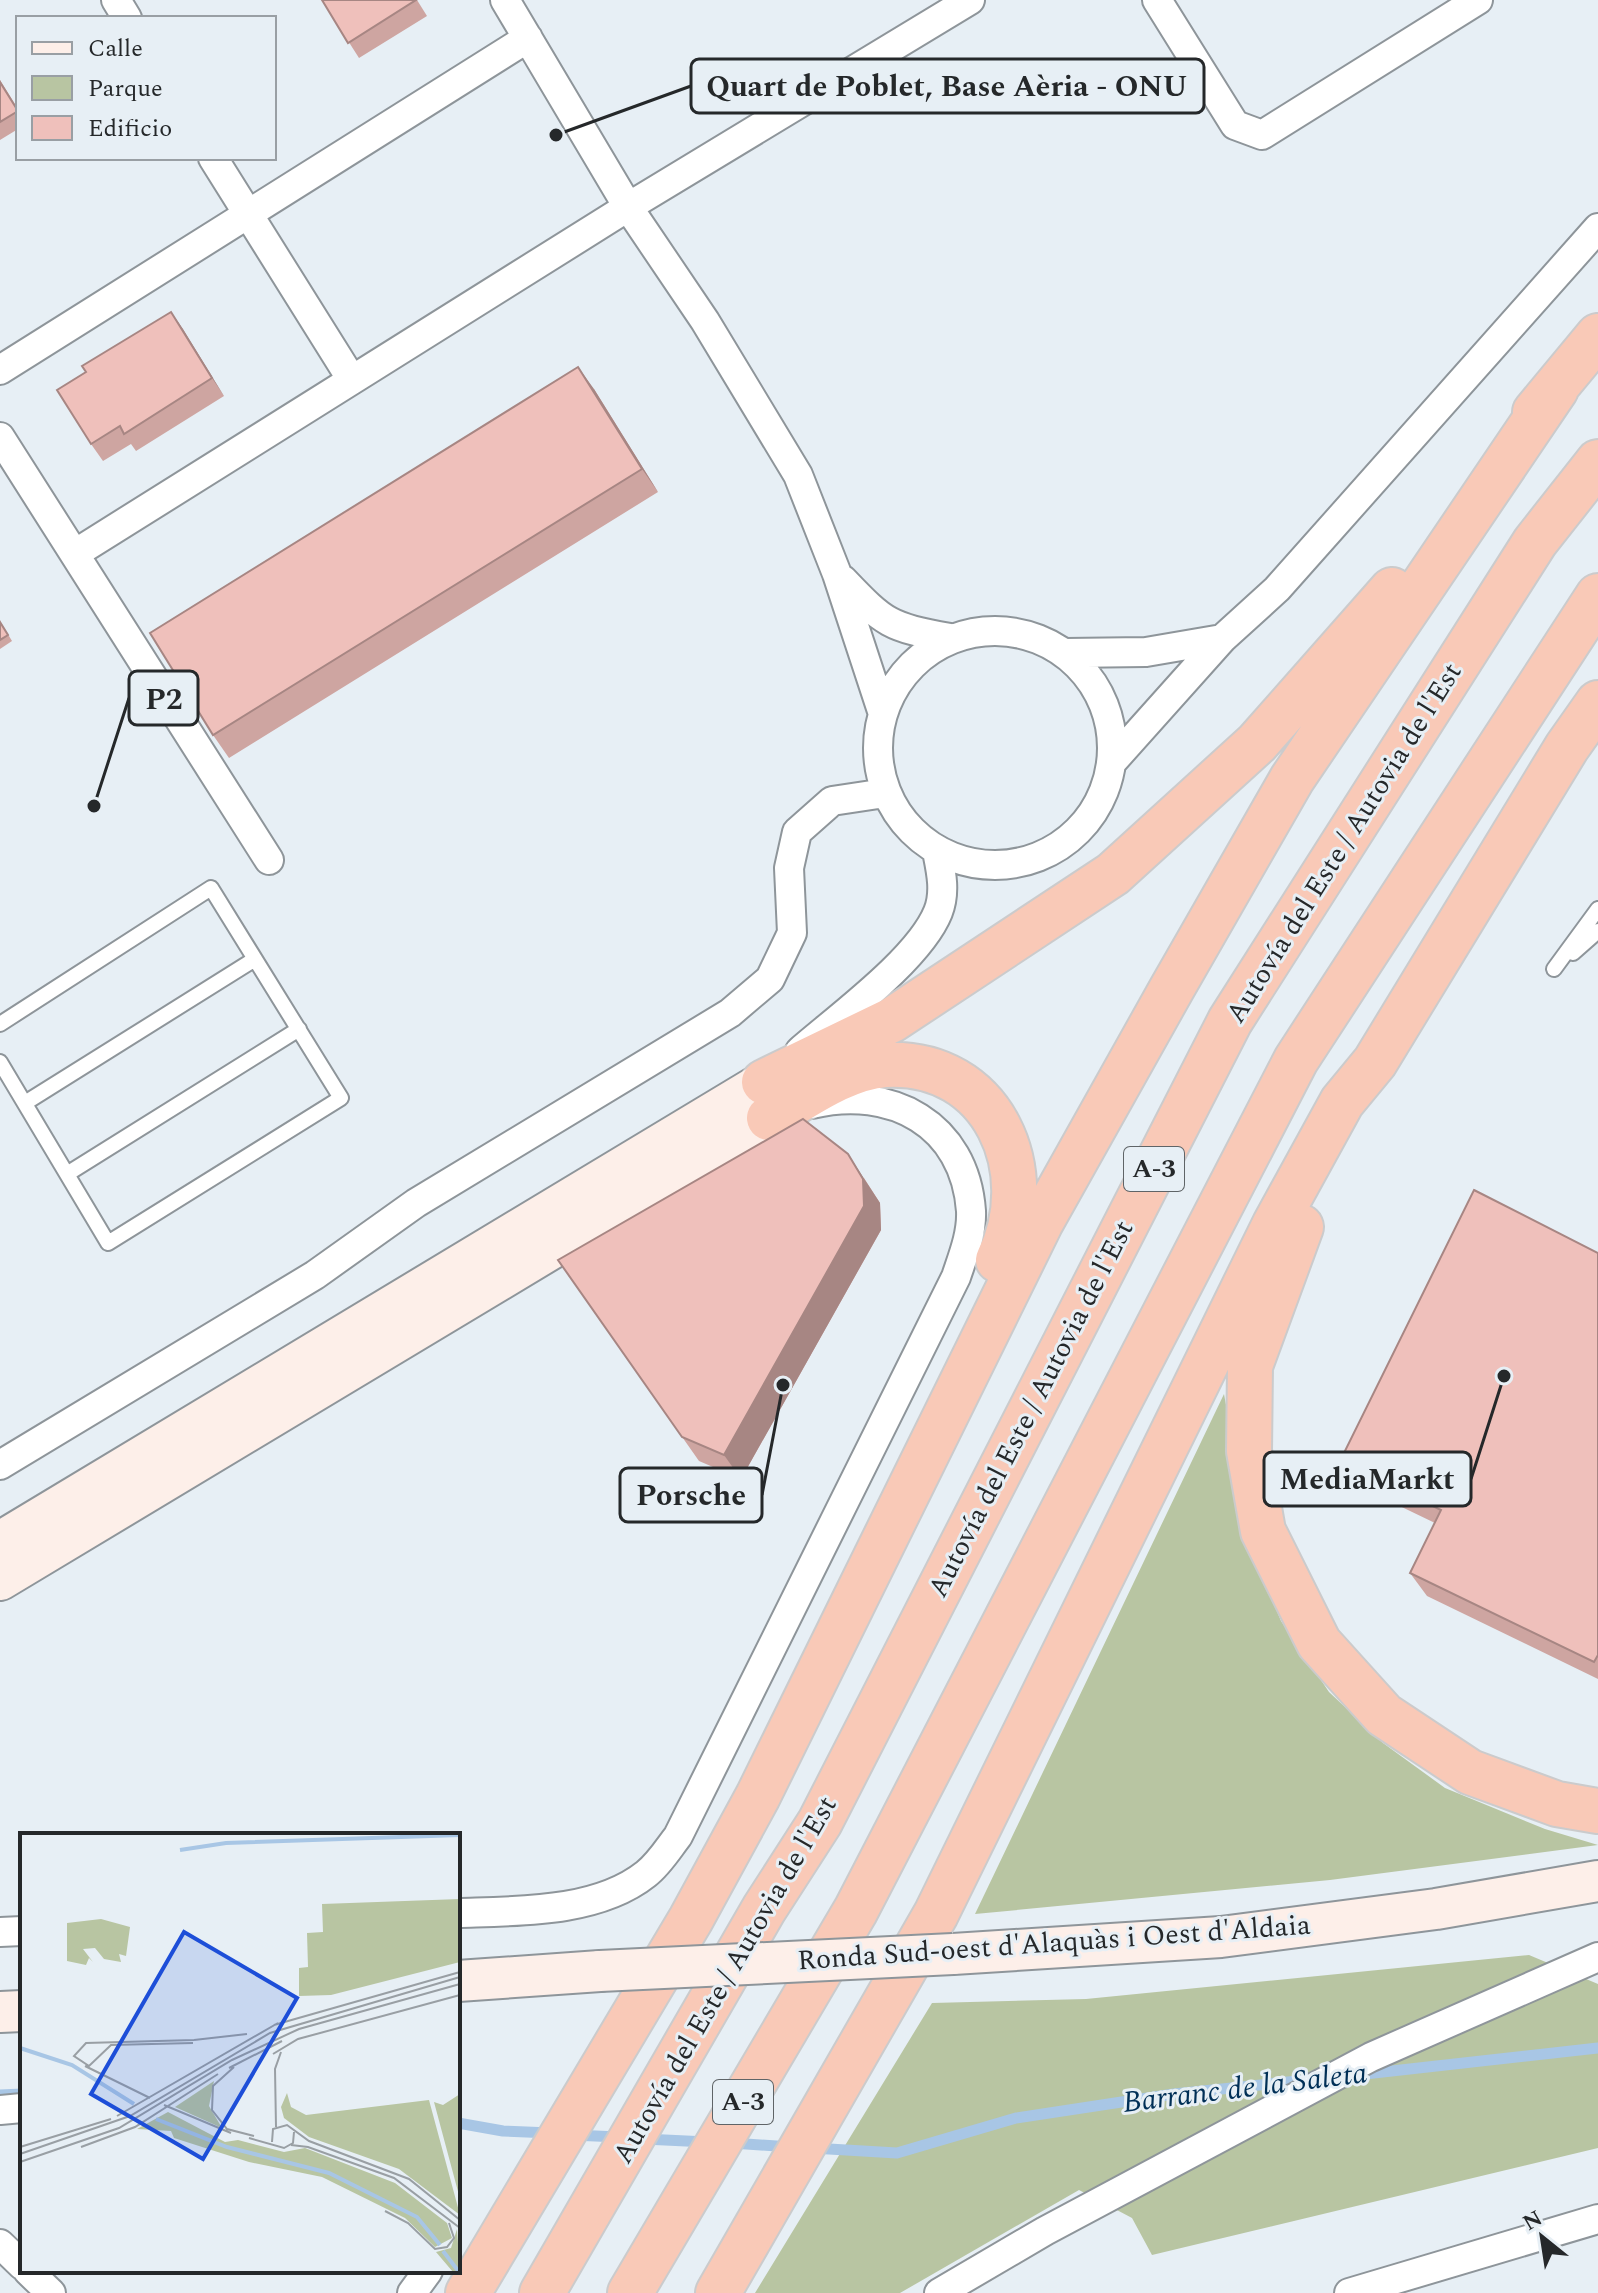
<svg xmlns="http://www.w3.org/2000/svg" width="1598" height="2293" font-family="Spectral,serif">
  <style>
    .green { fill: #b8c5a2 }
    .lines { fill: none; stroke-linecap: round; stroke-linejoin: round }
    .stream { stroke: #a8c6e5; stroke-width: 11 }
    .lane-casing { stroke: #8e959a; stroke-width: 18 }
    .street-casing { stroke: #8e959a; stroke-width: 32 }
    .secondary-casing { stroke: #8e959a; stroke-width: 44 }
    .highway-casing { stroke: #cbcbcc; stroke-width: 48 }
    .lane { stroke: #fff; stroke-width: 14 }
    .street { stroke: #fff; stroke-width: 28 }
    .secondary { stroke: #fdefe9; stroke-width: 40 }
    .highway { stroke: #f9c9b7; stroke-width: 44 }
    .secondary-bridge-casing { stroke: #8e959a; stroke-width: 44; stroke-linecap: butt }
    .secondary-bridge { stroke: #fdefe9; stroke-width: 40 }
    .wall { fill: #cea5a1 }
    .shaded-wall { fill: #a78683 }
    .building { fill: #efc0bb; stroke: #a78683; stroke-width: 2 }
    .labels { text-anchor: middle; dominant-baseline: central; stroke-width: 6; stroke-linejoin: round; paint-order: stroke }
    .shield { fill: #e7eff5; stroke: #5f6467; stroke-width: 2 }
    .shield-label { font-size: 26px; font-weight: bold; fill: #25282a }
    .street-label { font-size: 28px; fill: #25282a; stroke: #e7eff5 }
    .water-label { font-size: 30px; font-style: italic; fill: #002f56; stroke: #e7eff5 }
    .inset-river { fill: none; stroke: #a8c6e5; stroke-width: 4 }
    .inset-road { fill: none; stroke: #999fa4; stroke-width: 2 }
    .view { fill: #1d4ed8; fill-opacity: 0.15; stroke: #1d4ed8; stroke-width: 4 }
    .inset-edge { fill: none; stroke: #25282a; stroke-width: 4 }
    .leader { fill: none; stroke: #25282a; stroke-width: 3 }
    .callout-dot { fill: #25282a; stroke: #e7eff5; stroke-width: 3 }
    .callout { fill: #e7eff5; stroke: #25282a; stroke-width: 3 }
    .callout-label { font-size: 30px; text-anchor: middle; font-weight: bold; fill: #25282a }
  </style>
  <rect width="100%" height="100%" fill="#e7eff5"/>
  <!-- green -->
  <path class="green" d="M1224 1394 1253 1553 1281 1621 1329 1692 1383 1743 1445 1788 1545 1829 1598 1845 1330 1880 975 1914Z
    M1529 1955 1598 1984V2148L1152 2255 1132 2218 1079 2190 900 2293H755L932 2003 1086 1999Z"/>
  <g class="lines">
    <!-- stream -->
    <path class="stream" d="M1356 2075 1598 2048
      M0 2095 22 2094
      M458 2123 503 2131 551 2133
      M572 2135 619 2137
      M644 2139 707 2142
      M732 2143 791 2147
      M812 2148 897 2153 1016 2118 1174 2094 1307 2080"/>
    <defs>
      <path id="lane" d="M1573 953 1598 931
        M1554 969 1598 909
        M0 1024 211 888 341 1098 108 1243 0 1062
        M25 1103 255 959
        M67 1174 299 1029"/>
      <path id="street" d="M116 0 127 18
        M505 0 628 207 705 321 798 475 837 574 882 711
        M1157 0 1235 125 1262 135 1478 0
        M213 158 352 380
        M0 370 528 38
        M0 437 269 860
        M76 553 628 207 970 0
        M843 580C885 624 889 627 950 638
        M878 748a117 117 0 1 1 234 0a117 117 0 1 1-234 0Z
        M1066 653 1146 652 1222 639
        M1112 762 1222 639 1277 589 1598 228
        M800 1051C839 1017 919 959 938 912 946 892 941 871 937 851
        M0 1465 315 1275 416 1203 730 1013 770 979 792 933 789 868 797 832 832 801 885 793
        M458 1913C518 1911 597 1913 646 1874 659 1864 668 1849 678 1836L956 1277C963 1256 972 1234 971 1211 965 1124 891 1085 812 1104
        M0 1932 22 1931
        M0 2110 22 2108
        M0 2244 22 2265
        M28 2271 51 2293
        M412 2293 428 2271
        M939 2293 1045 2231 1371 2057 1598 1957
        M1349 2293 1598 2219"/>
      <path id="secondary" d="M0 1542 764 1082
        M0 1580 769 1118
        M953 1954 1221 1937 1436 1909 1598 1881
        M458 1981 600 1971
        M0 2012 22 2011"/>
      <path id="highway" d="M1535 412 1598 336
        M764 1082 892 1020 1113 874 1257 743 1392 590
        M769 1118C804 1098 844 1068 885 1065 994 1059 1042 1172 998 1260
        M1301 1227 1250 1366 1249 1451 1263 1531 1319 1643 1384 1715 1470 1772 1557 1804 1598 1811
        M468 2293 691 1919 758 1796 1041 1222 1171 990 1292 779 1556 389
        M542 2293 764 1909 820 1822 1230 1021 1535 542 1598 462
        M630 2293 856 1910 1296 1060 1598 596
        M718 2293 936 1914 1275 1224 1342 1102 1375 1062 1567 747 1598 703"/>
    </defs>
    <!-- lane casing -->
    <use href="#lane" class="lane-casing"/>
    <!-- street casing -->
    <use href="#street" class="street-casing"/>
    <!-- secondary casing -->
    <use href="#secondary" class="secondary-casing"/>
    <!-- highway casing -->
    <use href="#highway" class="highway-casing"/>
    <!-- lane -->
    <use href="#lane" class="lane"/>
    <!-- street -->
    <use href="#street" class="street"/>
    <!-- secondary -->
    <use href="#secondary" class="secondary"/>
    <!-- highway -->
    <use href="#highway" class="highway"/>
    <defs>
      <path id="secondary-bridge" d="M600 1971 953 1954"/>
    </defs>
    <!-- secondary-bridge casing -->
    <use href="#secondary-bridge" class="secondary-bridge-casing"/>
    <!-- secondary-bridge -->
    <use href="#secondary-bridge" class="secondary-bridge"/>
  </g>
  <!-- wall -->
  <path class="wall" d="M322 0H417L427 16 359 58Z
    M0 80 18 109V129L0 140Z
    M171 312 224 396 136 451 131 444 103 461 91 444 86 372Z
    M594 389 658 492 229 758 213 735Z
    M0 621 12 641 0 649Z
    M864 1178 880 1203 881 1230 741 1479 699 1461 558 1260Z
    M1598 1253V1679L1427 1596 1410 1573 1435 1523 1356 1485 1340 1461Z"/>
  <!-- shaded-wall -->
  <path class="shaded-wall" d="M171 312 183 329 224 396 212 378Z
    M578 367 594 389 658 492 642 469Z
    M848 1154 880 1203 881 1230 741 1479 724 1455Z"/>
  <!-- building -->
  <path class="building" d="M322 0H416L348 43Z
    M0 82 18 111 0 122Z
    M171 312 212 378 124 434 120 426 91 444 57 390 86 372 82 366Z
    M578 367 642 469 213 735 150 633Z
    M0 622 8 635 0 640Z
    M803 1119 848 1154 863 1179 864 1206 724 1455 682 1437 558 1260Z
    M1474 1190 1598 1253V1655L1594 1662 1410 1573 1441 1510 1340 1461Z"/>
  <g class="labels">
    <!-- shield labels -->
    <g class="shield">
      <rect x="1124" y="1147" width="60" height="44" rx="6"/>
      <rect x="713" y="2080" width="60" height="44" rx="6"/>
    </g>
    <g class="shield-label">
      <text x="1154" y="1169">A-3</text>
      <text x="743" y="2102">A-3</text>
    </g>
    <!-- street labels -->
    <g class="street-label">
      <text transform="translate(1344 843) rotate(-58)">Autovía del Este / Autovia de l'Est</text>
      <text transform="translate(1031 1409) rotate(-63)">Autovía del Este / Autovia de l'Est</text>
      <text transform="translate(1054 1943) rotate(-4)">Ronda Sud-oest d'Alaquàs i Oest d'Aldaia</text>
      <text transform="translate(725 1980) rotate(-60)">Autovía del Este / Autovia de l'Est</text>
    </g>
    <!-- water labels -->
    <g class="water-label">
      <text transform="translate(1245 2088) rotate(-7)">Barranc de la Saleta</text>
    </g>
  </g>
  <!-- overview -->
  <g transform="translate(20 1833)">
    <rect width="440" height="440" fill="#e7eff5"/>
    <path d="M440 66V129L311 162 279 163V135L288 134 287 100 303 99 302 71ZM81 86 110 94 106 123 99 121 101 129 84 126 75 115 63 116 73 129 69 125 66 132 47 128V90ZM194 248 189 273 202 295 155 274ZM267 260 271 274 286 282 409 267 440 382 379 336 289 304 264 285 261 274ZM440 261V366L414 269 423 272ZM148 279 205 309 218 307 264 319 285 315 375 350 427 390 432 405 415 414 385 385 302 344 229 329 154 305 151 298 117 296ZM437 396 440 439H433L416 419 431 415Z" fill="#b8c5a2"/>
    <path class="inset-river" d="M160 17 206 10 440 2M0 215 52 232 114 271M136 286 207 314 309 340 397 384 420 412M423 418 439 439"/>
    <path class="inset-road" d="M254 192 440 139M174 207 227 201M173 210 91 212 69 233 54 223 66 210 174 207M253 221 278 206 440 162M65 233 130 265M214 234 193 253 192 277 207 296 234 303M209 235 262 208M144 272 211 300M97 283 258 190M256 294 255 236 261 219M229 305 264 315 273 310 274 299M252 309 253 296 267 292 289 308 389 346 440 387M271 312 288 314 374 345 440 395M0 314 91 286M61 314 115 294 198 241M0 321 110 283 250 200 440 144M0 329 99 295 212 227 279 196 440 151M365 378 388 390 415 416 427 414 434 405 429 390"/>
    <path class="view" d="M164 99 277 165 183 326 71 261Z"/>
    <rect width="440" height="440" class="inset-edge"/>
  </g>
  <!-- callouts -->
  <path class="leader" d="M556 135L691 86M94 806L129 698M1504 1376L1471 1479M783 1385L762 1495"/>
  <g class="callout-dot">
    <circle cx="556" cy="135" r="8"/>
    <circle cx="94" cy="806" r="8"/>
    <circle cx="1504" cy="1376" r="8"/>
    <circle cx="783" cy="1385" r="8"/>
  </g>
  <g class="callout">
    <rect x="691" y="59" width="513" height="54" rx="8"/>
    <rect x="129" y="671" width="69" height="54" rx="8"/>
    <rect x="1264" y="1452" width="207" height="54" rx="8"/>
    <rect x="620" y="1468" width="142" height="54" rx="8"/>
  </g>
  <g class="callout-label">
    <text x="947" y="96">Quart de Poblet, Base Aèria - ONU</text>
    <text x="164" y="709">P2</text>
    <text x="1367" y="1489">MediaMarkt</text>
    <text x="691" y="1505">Porsche</text>
  </g>
  <!-- legend -->
  <rect x="16" y="16" width="260" height="144" fill="#e7eff5" stroke="#999fa4" stroke-width="2"/>
  <rect x="32" y="42" width="40" height="12" fill="#fdefe9" stroke="#999fa4" stroke-width="2"/>
  <text x="88" y="56" font-size="24" fill="#25282a">Calle</text>
  <rect x="32" y="76" width="40" height="24" fill="#b8c5a2" stroke="#999fa4" stroke-width="2"/>
  <text x="88" y="96" font-size="24" fill="#25282a">Parque</text>
  <rect x="32" y="116" width="40" height="24" fill="#efc0bb" stroke="#999fa4" stroke-width="2"/>
  <text x="88" y="136" font-size="24" fill="#25282a">Edificio</text>
  <!-- north arrow -->
  <g transform="translate(1542 2237) rotate(330)" stroke="#e7eff5" stroke-width="6" paint-order="stroke">
  <path d="M0-6L14 30L0 20L-14 30Z" fill="#25282a"/>
  <text y="-12" font-size="22" font-weight="bold" text-anchor="middle" fill="#25282a">N</text>
  </g>
</svg>
